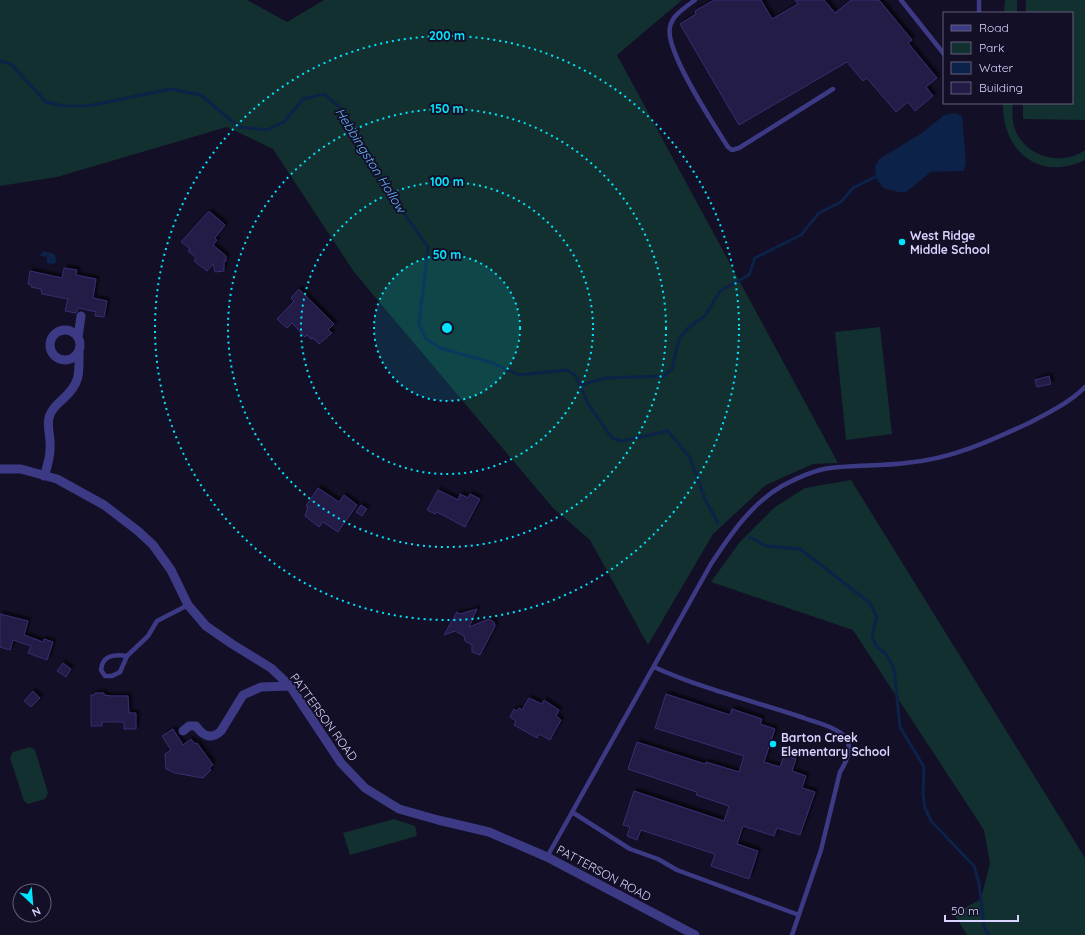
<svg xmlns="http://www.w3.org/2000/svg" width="1085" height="935" font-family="Quicksand,sans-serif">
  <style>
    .green { fill: #12302f }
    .water { fill: #0c2248 }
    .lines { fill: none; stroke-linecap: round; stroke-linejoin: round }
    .stream { stroke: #0c2248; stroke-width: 3 }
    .building { fill: #241b47; stroke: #3b2d73; filter: url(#shadow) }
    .service { stroke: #3d3a85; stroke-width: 4.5 }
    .minor { stroke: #3d3a85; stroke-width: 9 }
    .ring { fill: none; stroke: #00e5ff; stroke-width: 2; stroke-dasharray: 2 4 }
    .poi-dot { fill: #00e5ff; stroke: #130f26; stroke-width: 1.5 }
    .labels { text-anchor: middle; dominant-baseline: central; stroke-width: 4; stroke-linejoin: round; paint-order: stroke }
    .poi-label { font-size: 12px; font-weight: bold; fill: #d9d4ff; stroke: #130f26; text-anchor: start }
    .street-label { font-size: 12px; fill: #d9d4ff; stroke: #130f26 }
    .water-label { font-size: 13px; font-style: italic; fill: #62b6ff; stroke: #130f26 }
    .centre { fill: #00e5ff; stroke: #130f26; stroke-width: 2 }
    .ring-label { font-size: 12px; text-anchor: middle; font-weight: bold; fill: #00e5ff; stroke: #130f26; stroke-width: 4; stroke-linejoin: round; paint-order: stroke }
  </style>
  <defs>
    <filter id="shadow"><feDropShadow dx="3" dy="-3" stdDeviation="1" flood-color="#0009"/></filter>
  </defs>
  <rect width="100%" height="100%" fill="#130f26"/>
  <!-- green -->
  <path class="green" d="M0 0H247L287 22 324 0H682L617 55 838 463 813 464 766 485 713 534 648 645 590 540 553 508 354 272 273 149 227 127 57 177 0 186Z
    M1005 0H1017V13H1004Z
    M1026 0H1085V120L1023 119V103H1072V13H1026Z
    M1003 103H1013C1012 114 1012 124 1017 134 1030 158 1063 166 1085 150V160C1039 182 1002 151 1003 103Z
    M880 327 892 434 846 440 835 332Z
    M851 480 1085 858V935H967L954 914 981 899 990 863 984 830 853 630 711 582 739 543 775 507 805 488Z
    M30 747 35 750 48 793 45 799 28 804 24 801 10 758 13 752Z
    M394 819 415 826 417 836 350 855 343 833Z"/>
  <!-- water -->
  <path class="water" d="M955 113 962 116 966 163 964 171 931 172 906 192H898L883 188 876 178 875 166 879 159 922 133 944 115Z
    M43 251 54 254 57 260 54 264 47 263V257L40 256Z"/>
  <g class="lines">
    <!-- stream -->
    <path class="stream" d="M0 61 11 64 46 102 63 106H88L171 89 201 95 239 127 267 130 284 122 303 99 324 94 342 109 381 181 428 247 419 324 425 338 440 348 490 362 519 375 567 370 576 376 588 404 612 438 622 441 668 431 690 458 705 499 718 523
      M580 385 606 378 664 376 672 369 679 339 688 328 705 316 720 291 749 275 755 258 801 235 819 213 841 202 853 188 879 175
      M750 537 766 546 800 549 869 602 877 617 872 635 876 646 886 654 894 669 900 727 924 767 923 794 925 808 931 821 974 866 979 883 984 927 989 935"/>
  </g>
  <!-- building -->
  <path class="building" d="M714 0H761L772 19 798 4 795 0H824L835 13 851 0H879L912 40 908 43 937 78 926 87 933 96 915 111 908 102 896 112 867 78 863 81 847 62 739 125 680 24 696 14 695 11Z
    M208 212H210L225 225 215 238 217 240 213 245 226 256V261L224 262V271L215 272 213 264 207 271 194 261 196 258 188 251 190 249 181 242Z
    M64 268 77 270 76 275 96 279 93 298 107 301 104 317 95 316 96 312 79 308 76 313 65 311 68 299 42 294 41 289 31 287 32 285 28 284 30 271 62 278Z
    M299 289 334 324 328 330 332 333 319 344 313 338 311 339 307 335 305 337 292 323 287 328 277 319 294 301 291 298Z
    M1049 376 1051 384 1037 387 1035 380Z
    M318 488 339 502 344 495 357 505 338 532 323 522 319 527 305 516 308 507 306 506Z
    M438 490 458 500 460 494 468 498 470 494 480 499 465 527 437 512 435 514 427 510Z
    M361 505 367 509 362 516 356 512Z
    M477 609 469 627 489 619 494 622 495 626 480 655 472 652V645L465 641 464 636 455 631 444 635 457 612 460 614Z
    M0 614 28 621 24 635 43 642 44 639 53 642 47 660 28 653 31 646 13 640 10 650 0 647Z
    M63 663 71 669 66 677 57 671Z
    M33 691 40 698 31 707 24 701Z
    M95 693H104V695L111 696H128L129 713H136V729H124V722H102V726H91V695H95Z
    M666 694 730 715 732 709 762 719 760 724 775 729 764 762 780 767 784 755 796 759 792 771 806 776 802 788 815 792 800 835 777 828 774 836 743 826 737 844 758 851 749 879 711 866 715 854 641 830 637 840 627 836 630 827 623 825 634 791 724 821 729 806 696 795 697 792 628 769 637 742 705 764 706 762 739 772 744 756 655 728Z
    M529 698 542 704 544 700 559 710 556 716 561 720 550 740 539 734 537 738 514 725 516 721 510 717 514 709 517 711 519 708 522 710Z
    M173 729 183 745 191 739 195 744 197 743 213 765 209 768 211 770 203 778 175 773 166 769 165 754 171 750 162 736Z"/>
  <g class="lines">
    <!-- service -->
    <path class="service" d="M695 0C686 7 672 15 670 27 664 50 714 125 728 147L732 150 739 148 833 89
      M901 0 944 54
      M979 13V0
      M127 656C115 654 102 655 101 670L105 676H112L120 672 127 656 148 636 157 621 188 605
      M654 667C702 689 754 701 804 718 817 723 837 727 846 738 853 747 846 763 840 772L821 850 792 935
      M572 812 630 849 658 859 677 870 799 915
      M547 857 711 564C730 535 752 503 782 486 797 478 814 470 830 468 855 465 881 466 906 463 951 459 988 442 1029 423 1048 413 1069 403 1085 387"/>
    <!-- minor -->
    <path class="minor" d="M50 345a15 15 0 1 1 30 0a15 15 0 1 1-30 0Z
      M78 337 81 316
      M0 469H21L57 479 104 505 138 531 153 545 171 570 188 605 206 626 232 644 271 668 290 686 341 763 365 788 399 809 438 820 489 832 547 857 695 935
      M44 476C48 465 51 454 50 442 50 433 46 423 50 415 52 408 59 403 64 398 81 382 79 373 79 351
      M183 731 189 726H196C203 736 211 740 221 731L243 695 261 687 290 686"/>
  </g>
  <!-- distance rings -->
  <circle cx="447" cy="328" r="73" fill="#00e5ff" fill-opacity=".12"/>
  <g class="ring">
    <circle cx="447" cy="328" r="73"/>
    <circle cx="447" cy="328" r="146"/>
    <circle cx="447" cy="328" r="219"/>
    <circle cx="447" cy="328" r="292"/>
  </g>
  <!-- markers -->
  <g class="poi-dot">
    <circle cx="902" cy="242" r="4"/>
    <circle cx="773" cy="744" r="4"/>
  </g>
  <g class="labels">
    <!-- poi labels -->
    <g class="poi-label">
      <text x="910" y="235">West Ridge<tspan x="910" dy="14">Middle School</tspan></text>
      <text x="781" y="737">Barton Creek<tspan x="781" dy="14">Elementary School</tspan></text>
    </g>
    <!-- street labels -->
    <g class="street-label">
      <text transform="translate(324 717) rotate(54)">PATTERSON ROAD</text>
      <text transform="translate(604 873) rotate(28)">PATTERSON ROAD</text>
    </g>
    <!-- water labels -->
    <g class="water-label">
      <text transform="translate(371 160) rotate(58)">Hebbingston Hollow</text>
    </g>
  </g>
  <circle cx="447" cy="328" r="6" class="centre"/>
  <g class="ring-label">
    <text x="447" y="40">200 m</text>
    <text x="447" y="113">150 m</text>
    <text x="447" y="186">100 m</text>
    <text x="447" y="259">50 m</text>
  </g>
  <!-- legend -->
  <rect x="943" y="12" width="130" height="92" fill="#130f26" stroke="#625e7d"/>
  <rect x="951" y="25" width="20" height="6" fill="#3d3a85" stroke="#625e7d"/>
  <text x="979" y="32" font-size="12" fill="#d9d4ff">Road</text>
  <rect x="951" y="42" width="20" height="12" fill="#12302f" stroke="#625e7d"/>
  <text x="979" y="52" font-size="12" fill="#d9d4ff">Park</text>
  <rect x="951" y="62" width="20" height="12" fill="#0c2248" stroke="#625e7d"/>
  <text x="979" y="72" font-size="12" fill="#d9d4ff">Water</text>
  <rect x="951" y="82" width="20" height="12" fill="#241b47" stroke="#625e7d"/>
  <text x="979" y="92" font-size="12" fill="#d9d4ff">Building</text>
  <!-- north arrow -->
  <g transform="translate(32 903) rotate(154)"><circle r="19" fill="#130f26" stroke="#625e7d"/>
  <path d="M0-3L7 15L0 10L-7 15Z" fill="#00e5ff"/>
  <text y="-6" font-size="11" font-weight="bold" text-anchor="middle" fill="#d9d4ff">N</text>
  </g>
  <!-- scale -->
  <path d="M945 915v6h73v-6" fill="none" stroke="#d9d4ff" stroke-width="2"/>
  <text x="951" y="915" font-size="12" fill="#d9d4ff" stroke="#130f26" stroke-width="3" paint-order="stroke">50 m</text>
</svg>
